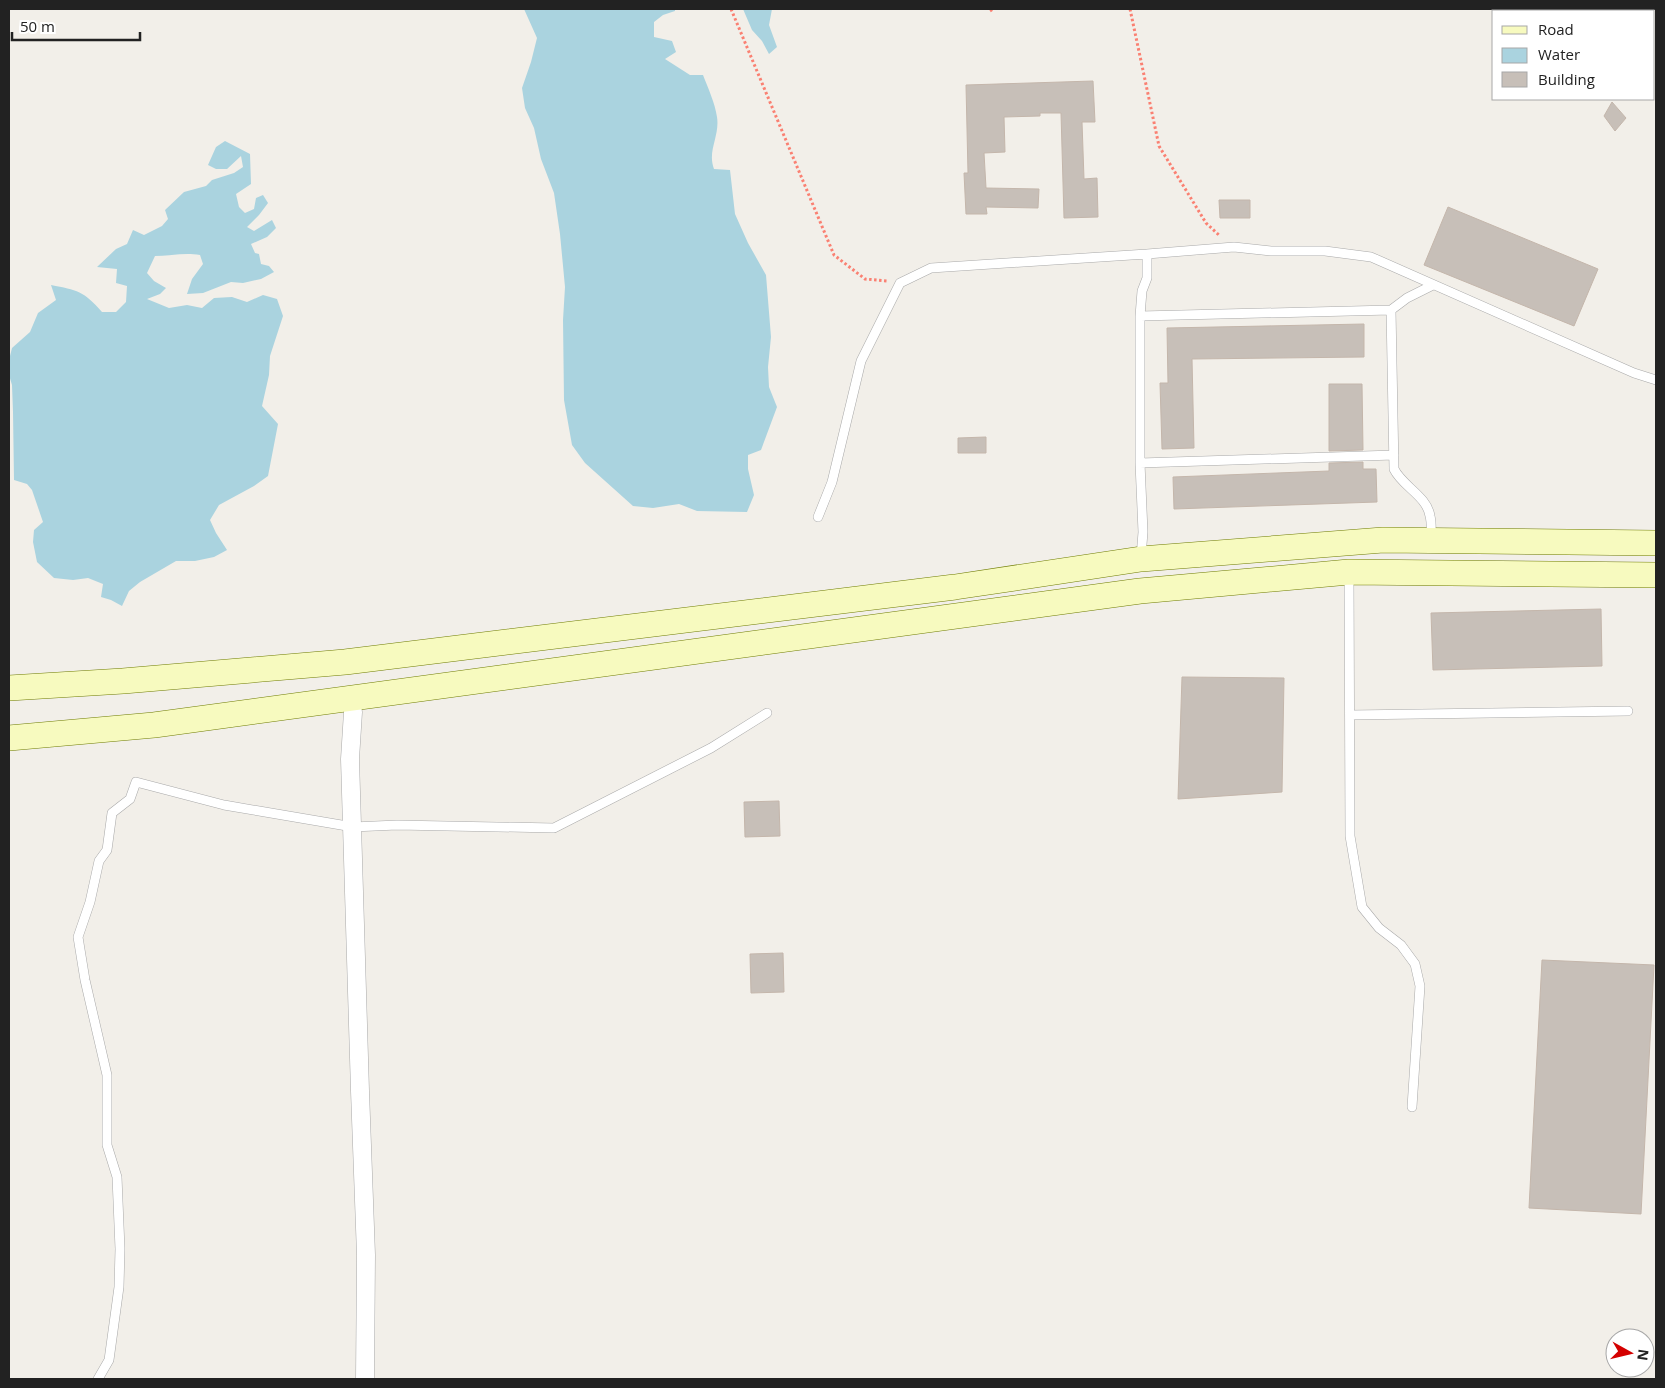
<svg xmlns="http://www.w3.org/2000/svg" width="1665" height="1388" font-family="'Open Sans',sans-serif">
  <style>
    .water { fill: #aad3df }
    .building { fill: #c7bfb8; stroke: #c4b6ab }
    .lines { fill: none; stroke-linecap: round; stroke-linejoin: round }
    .service-casing { stroke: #a9a9a9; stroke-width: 10 }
    .minor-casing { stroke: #a9a9a9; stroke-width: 19 }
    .secondary-casing { stroke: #707d05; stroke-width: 26 }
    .path { stroke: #fa8072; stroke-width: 3; stroke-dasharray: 2.5 2.5; stroke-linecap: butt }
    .service { stroke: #fff; stroke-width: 9 }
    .minor { stroke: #fff; stroke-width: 18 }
    .secondary { stroke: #f7fabf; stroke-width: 25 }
  </style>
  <rect width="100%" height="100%" fill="#f2efe9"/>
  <!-- water -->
  <path class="water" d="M524 9H675V11L663 15 654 22V37L672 41 676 52 665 59 690 75H703C708 88 715 103 717 117 720 136 707 151 714 169L730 170 735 214 748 243 766 275 771 337 768 367 769 387 777 407 761 450 748 455V469L754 495 747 512 697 511 679 504 653 508 633 506 585 463 572 445 564 400 563 320 565 287 560 234 554 193 541 159 534 128 525 108 522 88 531 62 537 38Z
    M743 9H772L769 25 777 47 769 54 762 41 752 30Z
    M225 141 250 154 251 184 236 194 239 207 245 213 254 209 256 198 263 195 268 203 259 215 247 227 254 231 272 220 276 228 267 237 251 244 255 253 259 254 261 264 269 266 274 272 261 279 243 283 231 282 203 293 187 294 192 279 203 264 200 255C184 252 171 256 155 256L147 273 154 281 166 288 160 294 147 299 169 308 187 305 202 308 214 298 232 297 247 302 263 295 277 299 283 316 270 356 269 375 262 406 278 424 268 476 254 486 219 505 210 520 216 533 227 550 214 557 195 561H176L140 582 129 591 122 606 111 600 101 597 103 584 88 578 73 580 54 578 37 562 33 542 34 530 43 522 32 490 27 484 14 480 13 412 12 385 9 375V360L12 348 30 332 38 313 56 300 51 285C77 290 84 291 102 312H116L126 302 127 286 116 283 117 269 97 267 116 249 127 244 133 230 144 235 162 226 168 219 165 210 184 192 206 186 212 180 234 173 243 167 241 156 227 169H216L208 165 216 147Z"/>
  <!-- building -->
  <path class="building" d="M1093 81 1095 122H1082L1084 179 1097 178 1098 217 1064 218 1061 113H1040V116L1004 117 1005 152 984 153 986 188 1039 189 1038 208 986 207 987 214H966L964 173H968L966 85Z
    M1612 102 1626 118 1615 131 1604 116Z
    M1219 200H1250V218H1220Z
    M1448 207 1598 269 1574 326 1424 265Z
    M1364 324V357L1192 359 1194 448 1162 449 1160 383H1168L1167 328Z
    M1329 384H1362L1363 450 1329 451Z
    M986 437V453H958V438Z
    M1363 462V469H1376L1377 502 1174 509 1173 477 1329 471V463Z
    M1601 609 1602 666 1433 670 1431 613Z
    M1182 677 1284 678 1282 792 1178 799Z
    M779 801 780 836 745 837 744 802Z
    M783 953 784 992 751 993 750 954Z
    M1542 960 1654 965 1641 1214 1529 1208Z"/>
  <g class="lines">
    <defs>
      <path id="service" d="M1140 316 1391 310
        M1140 463 1394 455
        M818 517 832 482 861 361 900 283 931 268 1147 254
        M1431 540C1431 532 1432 523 1430 516 1427 496 1402 486 1394 469L1391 310 1407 298 1433 285
        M1141 557 1143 532 1140 463V316L1142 291 1147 278V254L1234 247 1271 251H1325L1371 257 1634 373 1656 380
        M1349 575 1350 836 1362 907 1379 928 1401 945 1415 964 1420 986 1412 1107
        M1350 715 1628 711
        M98 1379 109 1360 119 1287 120 1249 117 1177 107 1145V1075L85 980 78 937 90 902 99 861 107 850 112 813 130 799 136 782 224 805 353 827 397 825 554 828 711 748 767 713"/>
      <path id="minor" d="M353 712 350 759 360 1091 366 1255 365 1379"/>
      <path id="secondary" d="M9 688 123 681 345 662 955 587 1141 559 1383 540 1656 543
        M9 738 154 725 1140 591 1349 572 1656 575"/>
    </defs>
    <!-- service casing -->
    <use href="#service" class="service-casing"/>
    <!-- minor casing -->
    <use href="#minor" class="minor-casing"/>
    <!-- secondary casing -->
    <use href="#secondary" class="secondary-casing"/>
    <!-- path -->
    <path class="path" d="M731 9 834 255 865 279 887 281
      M1130 9 1159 146 1206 223 1220 236
      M990 11 993 9"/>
    <!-- service -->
    <use href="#service" class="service"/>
    <!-- minor -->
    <use href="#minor" class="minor"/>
    <!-- secondary -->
    <use href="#secondary" class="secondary"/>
  </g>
  <!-- border -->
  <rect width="1665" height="1388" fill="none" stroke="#222222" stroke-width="20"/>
  <!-- legend -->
  <rect x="1492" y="10" width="162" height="90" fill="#ffffff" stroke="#a7a7a7"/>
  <rect x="1502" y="26" width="25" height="8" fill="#f7fabf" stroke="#a7a7a7"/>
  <text x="1538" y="35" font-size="15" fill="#222222">Road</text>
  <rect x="1502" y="48" width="25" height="15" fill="#aad3df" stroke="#a7a7a7"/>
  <text x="1538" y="60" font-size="15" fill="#222222">Water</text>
  <rect x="1502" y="72" width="25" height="15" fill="#c7bfb8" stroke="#a7a7a7"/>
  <text x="1538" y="85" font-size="15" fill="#222222">Building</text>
  <!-- north arrow -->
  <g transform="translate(1630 1353) rotate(98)"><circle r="24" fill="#ffffff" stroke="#a7a7a7"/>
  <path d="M0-4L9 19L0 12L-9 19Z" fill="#d40000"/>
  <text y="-8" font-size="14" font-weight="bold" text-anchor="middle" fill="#222222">N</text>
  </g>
  <!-- scale -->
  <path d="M12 32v8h128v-8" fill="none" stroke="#222222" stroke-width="2.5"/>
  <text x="20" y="32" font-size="15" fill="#222222" stroke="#ffffff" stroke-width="4" paint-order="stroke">50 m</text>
</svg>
